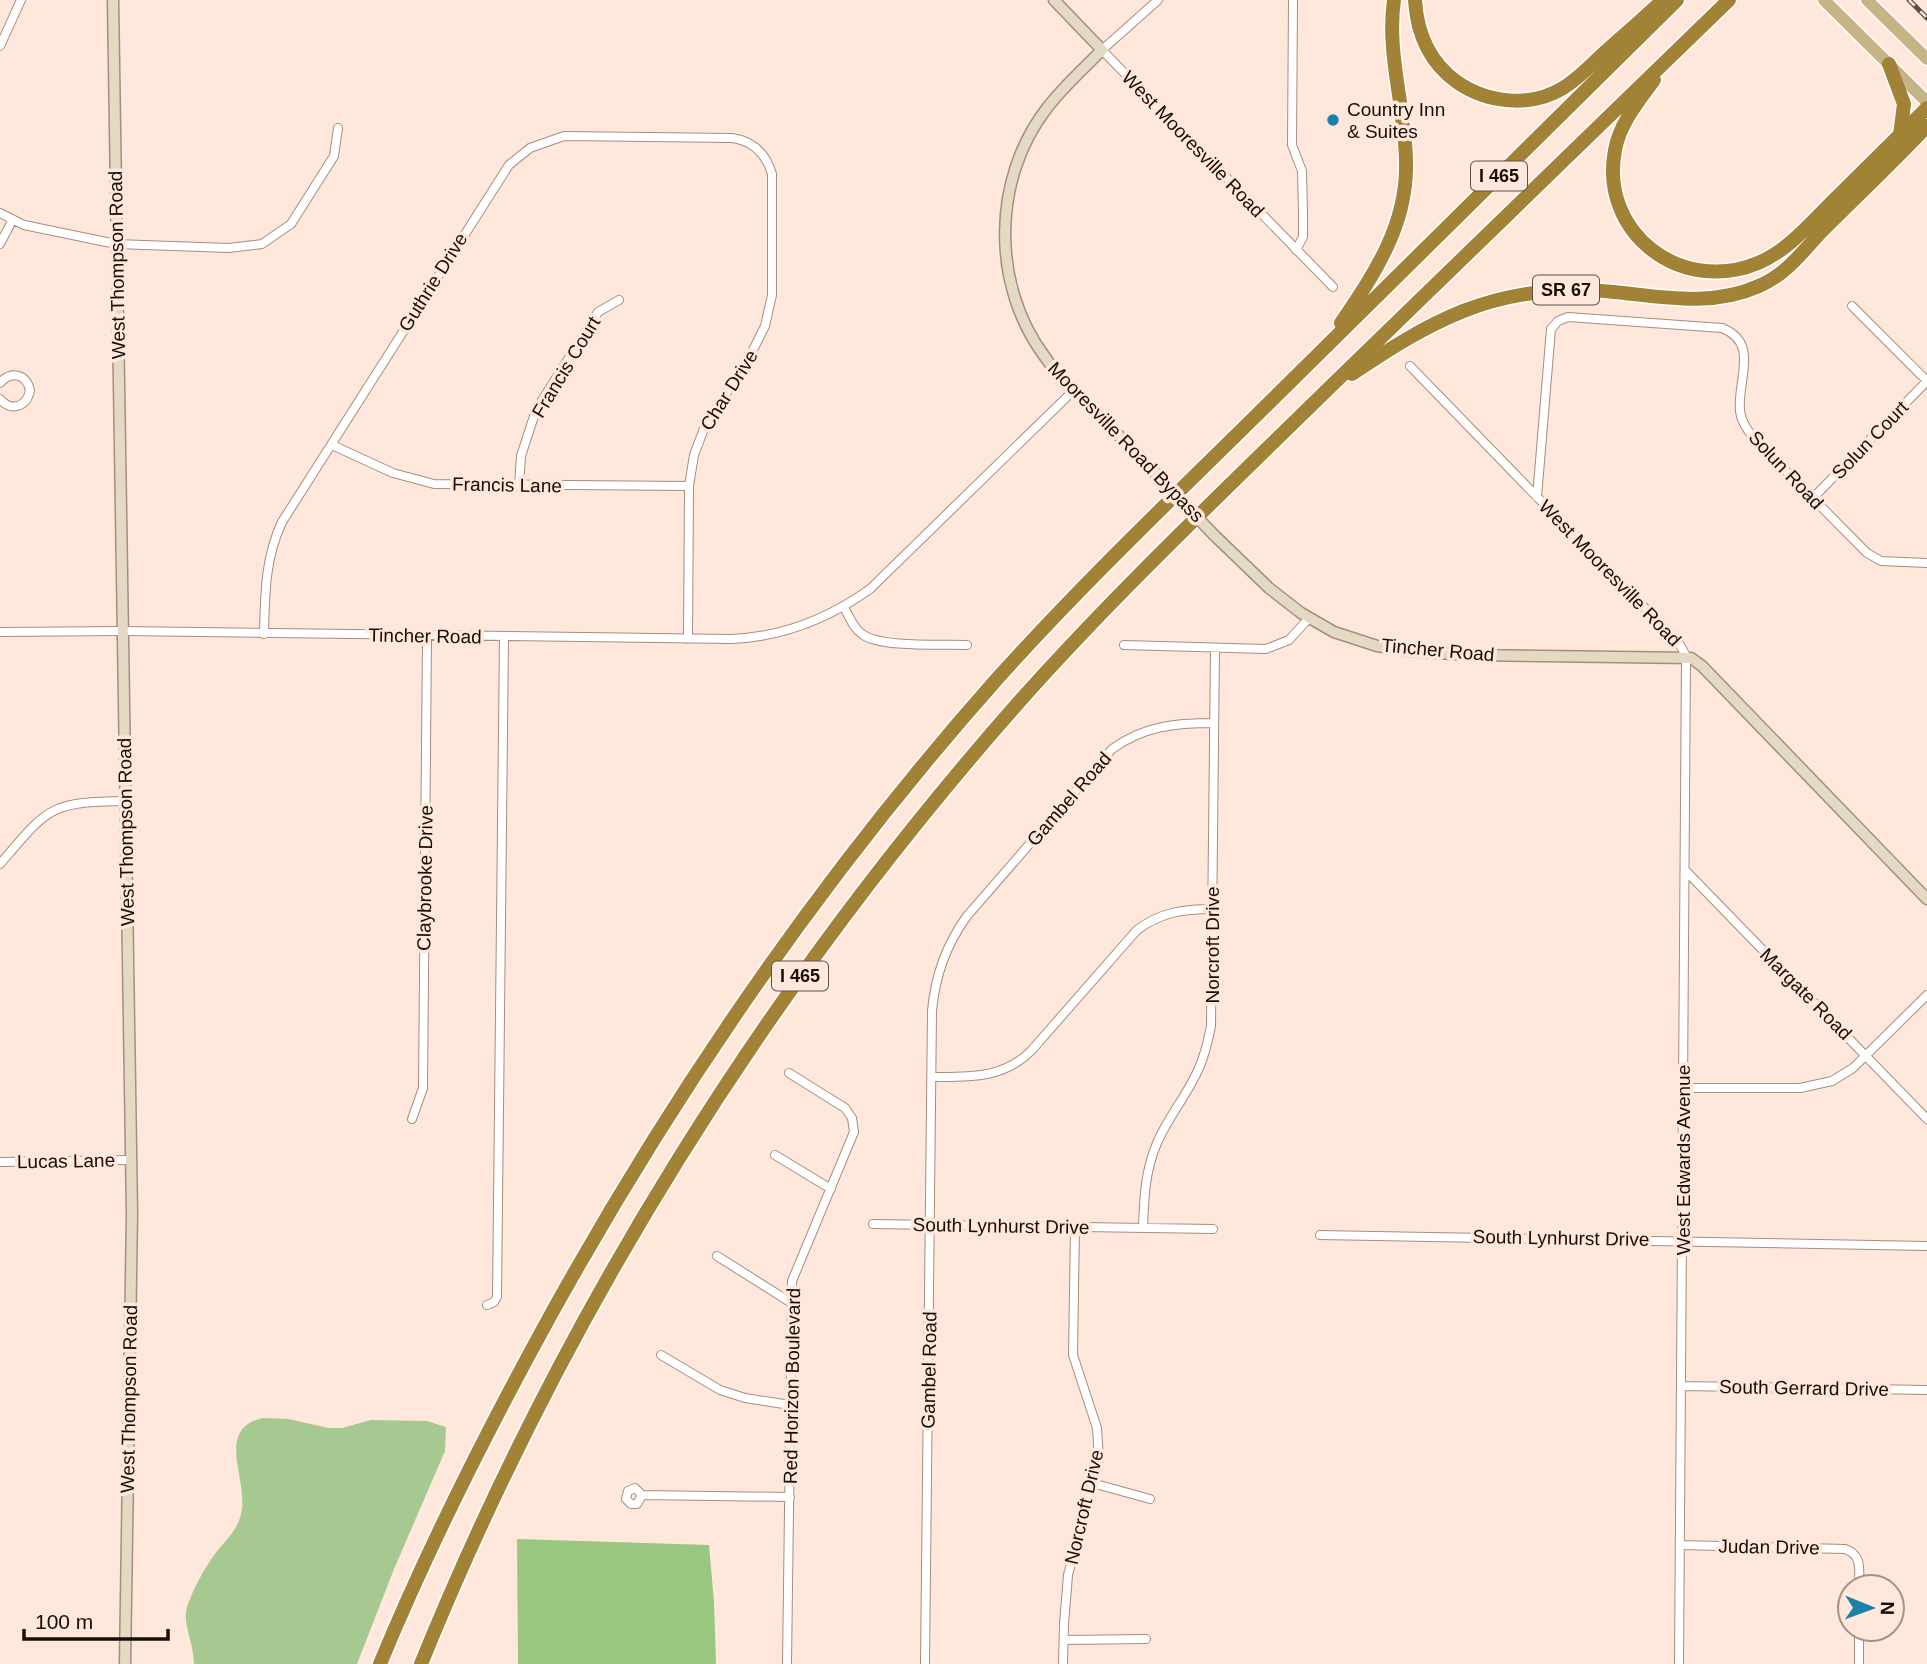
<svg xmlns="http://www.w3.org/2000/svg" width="1927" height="1664" font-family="Arial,sans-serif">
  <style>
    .green { fill: #a6c991 }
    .forest { fill: #9ac77f }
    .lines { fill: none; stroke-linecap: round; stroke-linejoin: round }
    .street-casing { stroke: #a78d7e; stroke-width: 10 }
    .secondary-casing { stroke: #a78d7e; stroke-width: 13 }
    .primary-casing { stroke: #fff; stroke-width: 15 }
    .highway-casing { stroke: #fff; stroke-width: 17 }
    .street { stroke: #fff; stroke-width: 8 }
    .secondary { stroke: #e3dac3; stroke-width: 10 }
    .primary { stroke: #c7b486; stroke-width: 12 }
    .highway { stroke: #a28236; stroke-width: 14 }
    .rail-casing { stroke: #5b4e46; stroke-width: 5 }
    .rail { stroke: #ffe8db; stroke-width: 2.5; stroke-dasharray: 8; stroke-linecap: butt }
    .secondary-bridge-casing { stroke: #a78d7e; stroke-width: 13; stroke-linecap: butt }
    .secondary-bridge { stroke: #e3dac3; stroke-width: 10 }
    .poi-dot { fill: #1a81ab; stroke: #ffe8db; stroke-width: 2.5 }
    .labels { text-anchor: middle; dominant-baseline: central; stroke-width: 7; stroke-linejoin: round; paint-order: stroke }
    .shield { fill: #ffe8db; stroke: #5d4f47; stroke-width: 2 }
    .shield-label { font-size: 18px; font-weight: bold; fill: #170e08 }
    .poi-label { font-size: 19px; fill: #170e08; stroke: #ffe8db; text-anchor: start }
    .street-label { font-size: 19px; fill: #170e08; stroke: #ffe8db }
  </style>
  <rect width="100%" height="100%" fill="#ffe8db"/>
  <!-- green -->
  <path class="green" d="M263 1418 288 1419 329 1428H342L371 1420 427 1421 446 1427 445 1451 394 1569 357 1664H194C194 1643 182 1624 187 1607 193 1589 204 1569 215 1554 226 1539 239 1530 242 1509 246 1476 216 1428 263 1418Z"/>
  <!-- forest -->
  <path class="forest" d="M517 1539 709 1545 714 1602 716 1664H518Z"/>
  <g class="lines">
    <defs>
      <path id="street" d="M1158 0 1102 50 1333 287
        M1293 0 1292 145 1302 171 1303 213V237L1296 250
        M0 46 21 0
        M0 213 24 225 116 244 229 248 262 244 291 224 334 156 338 128
        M0 244 12 221
        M1410 366 1679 643 1686 656 1679 1664
        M0 383C11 370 26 374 30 390 27 407 11 412 0 399
        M332 445 393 473 434 484 689 486
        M519 486 521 456 536 410 598 312 619 300
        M1537 497 1551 329 1558 321 1568 317 1722 328C1760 343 1737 379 1740 411 1742 426 1753 437 1763 448L1867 553 1881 561 1927 563
        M1812 499 1927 381 1852 306
        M844 607C849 616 853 628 862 634 880 648 942 644 967 645
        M0 632 123 631 731 639C783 637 828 619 870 589L1074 390
        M264 634C265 594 265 558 282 522L509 165 530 148 564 136 732 138C754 141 766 154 772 174V295L765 326 749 358 705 426 694 455 689 486 688 639
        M1124 645 1266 649 1289 640 1309 618
        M0 864C49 807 49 802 126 801
        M1685 870 1927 1119
        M932 1077C968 1077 1003 1079 1031 1051L1137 930C1161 912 1184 909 1212 909
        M1684 1088H1800L1832 1081 1853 1068 1927 995
        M412 1119 423 1088 427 636
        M775 1155 831 1189
        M0 1162 131 1160
        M873 1224 1213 1229
        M1143 1228C1144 1198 1145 1171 1157 1143 1168 1117 1188 1094 1199 1068 1205 1055 1208 1041 1211 1026L1215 648
        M1320 1235 1927 1246
        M717 1256 790 1302
        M487 1305 494 1302 497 1297 504 637
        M661 1355 720 1390 745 1398 790 1405
        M1681 1386 1927 1390
        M1092 1483 1150 1499
        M642 1495 637 1504H631L626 1499 628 1491 635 1488 642 1495 790 1497
        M1680 1545 1845 1549C1863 1555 1859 1571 1859 1587
        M1064 1640 1146 1639
        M787 1664 792 1281 854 1132 852 1118 845 1108 789 1073
        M925 1664 932 1011C935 976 946 945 967 916L1112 749C1144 726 1175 723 1214 723
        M1063 1664 1064 1624 1068 1575 1099 1459 1097 1428 1073 1355 1075 1227
        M1859 1664V1629"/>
      <path id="secondary" d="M113 0 132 1213 125 1664
        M1054 0 1102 50C1083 69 1063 87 1047 108 992 179 991 285 1045 357 1058 376 1075 392 1092 408 1113 430 1134 451 1155 473
        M1214 535 1269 588 1301 613 1334 632 1377 646 1412 651 1465 655 1691 658 1702 666 1927 899"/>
      <path id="primary" d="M1824 0 1927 102
        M1867 0 1927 59"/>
      <path id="highway" d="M1415 0C1417 33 1429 62 1457 82 1487 103 1531 108 1563 88 1578 79 1591 65 1604 53 1624 35 1644 18 1663 0
        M1889 64 1904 104 1900 135
        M1654 80C1638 102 1620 123 1615 150 1599 233 1681 295 1758 263 1787 251 1810 224 1832 202 1863 171 1895 140 1927 108
        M1341 323C1375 273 1408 224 1406 161 1406 141 1402 122 1400 102 1395 68 1389 34 1394 0
        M1352 374C1431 321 1489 288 1587 290 1645 292 1703 311 1759 286 1787 274 1802 252 1822 231 1857 196 1893 162 1927 126
        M380 1664C429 1545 487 1431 549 1318 675 1090 823 875 996 680 1084 582 1180 491 1274 398 1408 265 1543 133 1677 0
        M421 1664C564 1312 768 986 1019 702 1117 592 1224 491 1328 389 1462 259 1596 130 1729 0"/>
    </defs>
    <!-- street casing -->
    <use href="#street" class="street-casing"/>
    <!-- secondary casing -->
    <use href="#secondary" class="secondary-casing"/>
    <!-- primary casing -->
    <use href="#primary" class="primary-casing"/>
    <!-- highway casing -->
    <use href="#highway" class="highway-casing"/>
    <!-- street -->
    <use href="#street" class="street"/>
    <!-- secondary -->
    <use href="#secondary" class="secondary"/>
    <!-- primary -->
    <use href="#primary" class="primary"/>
    <!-- highway -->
    <use href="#highway" class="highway"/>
    <defs>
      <path id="rail" d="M1909 0 1927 18"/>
    </defs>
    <!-- rail casing -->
    <use href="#rail" class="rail-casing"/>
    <!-- rail -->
    <use href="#rail" class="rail"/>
    <defs>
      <path id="secondary-bridge" d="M1155 473 1214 535"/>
    </defs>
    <!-- secondary-bridge casing -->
    <use href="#secondary-bridge" class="secondary-bridge-casing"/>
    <!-- secondary-bridge -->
    <use href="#secondary-bridge" class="secondary-bridge"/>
  </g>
  <!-- markers -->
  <circle class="poi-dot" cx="1333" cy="120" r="7"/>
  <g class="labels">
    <!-- shield labels -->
    <g class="shield">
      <rect x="1471" y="161.5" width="56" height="29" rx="5"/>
      <rect x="1533" y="275.5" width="66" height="29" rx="5"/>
      <rect x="772" y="961.5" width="56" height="29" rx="5"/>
    </g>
    <g class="shield-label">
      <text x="1499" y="176">I 465</text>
      <text x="1566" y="290">SR 67</text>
      <text x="800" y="976">I 465</text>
    </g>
    <!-- poi labels -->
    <g class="poi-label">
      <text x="1347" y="109">Country Inn<tspan x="1347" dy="22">&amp; Suites</tspan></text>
    </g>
    <!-- street labels -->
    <g class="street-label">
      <text transform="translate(1193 144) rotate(46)">West Mooresville Road</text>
      <text transform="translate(117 265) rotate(-91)">West Thompson Road</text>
      <text transform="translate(433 282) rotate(-58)">Guthrie Drive</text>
      <text transform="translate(566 367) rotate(-59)">Francis Court</text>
      <text transform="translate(729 390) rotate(-58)">Char Drive</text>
      <text transform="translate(1870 440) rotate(-46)">Solun Court</text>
      <text transform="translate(1126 442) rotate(46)">Mooresville Road Bypass</text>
      <text transform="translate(1786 470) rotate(47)">Solun Road</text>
      <text transform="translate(507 485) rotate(1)">Francis Lane</text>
      <text transform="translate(1610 573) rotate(46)">West Mooresville Road</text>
      <text transform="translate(425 636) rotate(1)">Tincher Road</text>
      <text transform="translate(1438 650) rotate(5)">Tincher Road</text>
      <text transform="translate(1069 799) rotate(-49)">Gambel Road</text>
      <text transform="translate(126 832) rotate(-91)">West Thompson Road</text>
      <text transform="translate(425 878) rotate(-89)">Claybrooke Drive</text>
      <text transform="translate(1212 945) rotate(-90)">Norcroft Drive</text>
      <text transform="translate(1806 994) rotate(45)">Margate Road</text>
      <text transform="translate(1683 1160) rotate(-90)">West Edwards Avenue</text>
      <text transform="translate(66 1161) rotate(-1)">Lucas Lane</text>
      <text transform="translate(1001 1226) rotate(1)">South Lynhurst Drive</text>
      <text transform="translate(1561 1238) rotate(1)">South Lynhurst Drive</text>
      <text transform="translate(929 1370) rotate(-89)">Gambel Road</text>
      <text transform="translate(792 1386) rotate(-89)">Red Horizon Boulevard</text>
      <text transform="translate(1804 1388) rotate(1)">South Gerrard Drive</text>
      <text transform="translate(129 1399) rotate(-89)">West Thompson Road</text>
      <text transform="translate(1084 1507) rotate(-77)">Norcroft Drive</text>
      <text transform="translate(1769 1547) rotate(1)">Judan Drive</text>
    </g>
  </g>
  <!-- north arrow -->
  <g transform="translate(1871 1608) rotate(91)"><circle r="33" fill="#ffe8db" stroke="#a29187" stroke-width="2"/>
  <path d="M0-5L12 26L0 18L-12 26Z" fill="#1a81ab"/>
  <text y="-10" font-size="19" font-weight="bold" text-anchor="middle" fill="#170e08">N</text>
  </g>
  <!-- scale -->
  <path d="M24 1629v10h144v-10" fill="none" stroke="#170e08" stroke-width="3.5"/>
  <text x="35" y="1629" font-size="21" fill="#170e08" stroke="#ffe8db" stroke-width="5" paint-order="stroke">100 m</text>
</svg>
